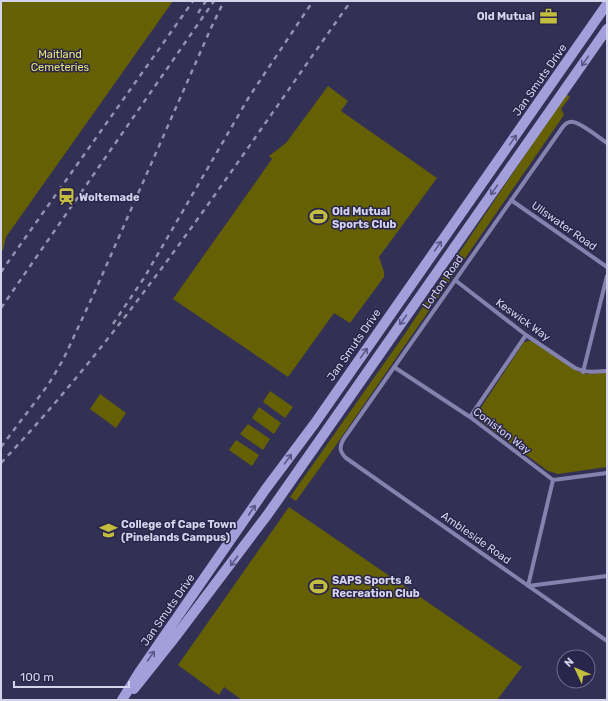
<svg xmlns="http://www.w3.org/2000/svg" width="608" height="701" font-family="Rubik,sans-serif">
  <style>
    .green { fill: #646003 }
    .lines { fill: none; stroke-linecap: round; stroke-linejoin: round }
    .street { stroke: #8482ae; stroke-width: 4 }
    .primary { stroke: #a39fdb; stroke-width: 10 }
    .rail { stroke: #9291ae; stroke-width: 2.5; stroke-dasharray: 5 5; stroke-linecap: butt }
    .oneway { stroke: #5a5685 }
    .labels { text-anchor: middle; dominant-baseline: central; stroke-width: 3; stroke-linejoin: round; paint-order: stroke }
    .poi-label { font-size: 11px; font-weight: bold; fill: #d4d3eb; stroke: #2a254b; text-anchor: start }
    .park-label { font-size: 11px; fill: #e8e376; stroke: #2a254b }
    .street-label { font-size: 11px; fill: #d4d3eb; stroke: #2a254b }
  </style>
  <rect width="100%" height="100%" fill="#333056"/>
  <!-- green -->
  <path class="green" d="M1 1H173L6 237 3 250 1 252Z
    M328 86 348 101 341 111 437 178 379 257 384 272V277L350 323 334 313 288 377 173 299 272 159 269 156 286 143Z
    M566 94 570 97 561 109 564 115 334 448 296 501 290 497 402 338Z
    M529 341H534L577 371 588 374 607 372V467L558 474 548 471 479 420 478 417V412L524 342Z
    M270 391 293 407 285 418 263 402Z
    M100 394 126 413 116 428 90 409Z
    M259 407 281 423 274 434 252 418Z
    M248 424 270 439 263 450 240 434Z
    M236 440 259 455 252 466 229 450Z
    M289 507 522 667 497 700H242L224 687 219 695 178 665Z"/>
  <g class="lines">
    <!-- street -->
    <path class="street" d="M607 143C599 138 582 123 573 122 568 121 565 124 562 128L343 440C339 448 340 452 346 458L607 641
      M511 200 607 267
      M455 280 526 335 575 368C586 373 595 372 607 371
      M394 367 470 417 553 480 607 473
      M583 372 607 276
      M470 417 526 335
      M553 480 528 586 607 576"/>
    <!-- primary -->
    <path class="primary" d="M134 689 173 640 268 514 607 29
      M122 700 140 671 265 490 315 423 607 4"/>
    <!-- rail -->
    <path class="rail" d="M198 13 206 1
      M1 272 193 1
      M1 308 214 1
      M113 324 144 278 249 97 313 1
      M1 447 48 385 63 360 96 289 211 28 224 1
      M1 463C134 322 239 158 351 1"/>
  </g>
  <!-- one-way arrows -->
  <defs><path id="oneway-shaft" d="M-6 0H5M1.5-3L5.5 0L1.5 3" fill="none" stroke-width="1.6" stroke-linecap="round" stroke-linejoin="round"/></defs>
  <g class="oneway">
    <use href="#oneway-shaft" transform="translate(585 61) rotate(125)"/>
    <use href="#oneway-shaft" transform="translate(513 140) rotate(-55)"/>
    <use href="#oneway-shaft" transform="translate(494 190) rotate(125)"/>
    <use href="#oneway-shaft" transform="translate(438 246) rotate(-55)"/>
    <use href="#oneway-shaft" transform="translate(403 320) rotate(125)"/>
    <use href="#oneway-shaft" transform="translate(364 353) rotate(-55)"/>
    <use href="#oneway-shaft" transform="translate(288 459) rotate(-54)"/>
    <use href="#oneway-shaft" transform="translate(252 510) rotate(-56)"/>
    <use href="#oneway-shaft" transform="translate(234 561) rotate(127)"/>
    <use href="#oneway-shaft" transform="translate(151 656) rotate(-55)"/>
  </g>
  <!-- icons -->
  <defs>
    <symbol id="office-bare" viewBox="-9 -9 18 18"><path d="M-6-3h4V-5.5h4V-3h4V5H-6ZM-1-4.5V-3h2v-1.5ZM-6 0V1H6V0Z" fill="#c3bd3f" stroke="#2a254b" stroke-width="2.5" paint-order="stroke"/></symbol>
    <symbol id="station-bare" viewBox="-9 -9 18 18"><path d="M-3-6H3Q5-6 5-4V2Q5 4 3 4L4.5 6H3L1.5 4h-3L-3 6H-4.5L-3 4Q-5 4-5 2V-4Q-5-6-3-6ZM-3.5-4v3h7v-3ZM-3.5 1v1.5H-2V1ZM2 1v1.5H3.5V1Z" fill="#c3bd3f" stroke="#2a254b" stroke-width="2.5" paint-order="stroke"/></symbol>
    <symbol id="stadium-bare" viewBox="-9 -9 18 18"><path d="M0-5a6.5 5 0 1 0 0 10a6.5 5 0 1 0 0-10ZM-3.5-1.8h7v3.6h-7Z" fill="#c3bd3f" stroke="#2a254b" stroke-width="2.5" paint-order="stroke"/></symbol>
    <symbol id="university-bare" viewBox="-9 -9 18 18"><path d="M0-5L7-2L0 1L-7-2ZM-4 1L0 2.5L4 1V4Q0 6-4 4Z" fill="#c3bd3f" stroke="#2a254b" stroke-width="2.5" paint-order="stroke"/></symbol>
  </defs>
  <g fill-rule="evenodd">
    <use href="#office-bare" x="536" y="4" width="25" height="25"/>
    <use href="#station-bare" x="54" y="184" width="25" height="25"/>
    <use href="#stadium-bare" x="306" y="204" width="25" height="25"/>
    <use href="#university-bare" x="96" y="518" width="25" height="25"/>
    <use href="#stadium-bare" x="306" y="574" width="25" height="25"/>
  </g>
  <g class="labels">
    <!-- poi labels -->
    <g class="poi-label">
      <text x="535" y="16" text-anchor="end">Old Mutual</text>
      <text x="79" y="197">Woltemade</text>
      <text x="332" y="211">Old Mutual<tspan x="332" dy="13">Sports Club</tspan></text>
      <text x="121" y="524">College of Cape Town<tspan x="121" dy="13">(Pinelands Campus)</tspan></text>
      <text x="332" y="580">SAPS Sports &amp;<tspan x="332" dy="13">Recreation Club</tspan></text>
    </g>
    <!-- park labels -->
    <g class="park-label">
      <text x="60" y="54">Maitland<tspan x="60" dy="13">Cemeteries</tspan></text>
    </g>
    <!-- street labels -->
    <g class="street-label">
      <text transform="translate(540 80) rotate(-55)">Jan Smuts Drive</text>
      <text transform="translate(564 226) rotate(35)">Ullswater Road</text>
      <text transform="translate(443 282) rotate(-55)">Lorton Road</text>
      <text transform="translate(523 320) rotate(36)">Keswick Way</text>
      <text transform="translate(354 345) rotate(-55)">Jan Smuts Drive</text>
      <text transform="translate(502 431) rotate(37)">Coniston Way</text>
      <text transform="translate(476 538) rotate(35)">Ambleside Road</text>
      <text transform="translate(168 610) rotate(-55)">Jan Smuts Drive</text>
    </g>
  </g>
  <!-- border -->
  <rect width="608" height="701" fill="none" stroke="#d4d3eb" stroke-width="4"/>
  <!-- north arrow -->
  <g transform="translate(576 669) rotate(314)"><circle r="19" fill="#2a254b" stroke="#6e6b8b"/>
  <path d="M0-3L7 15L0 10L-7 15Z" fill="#c3bd3f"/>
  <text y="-6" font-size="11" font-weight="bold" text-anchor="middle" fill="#d4d3eb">N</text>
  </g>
  <!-- scale -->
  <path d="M14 681v6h115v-6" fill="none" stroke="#d4d3eb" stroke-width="2"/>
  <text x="20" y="681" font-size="12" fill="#d4d3eb" stroke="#2a254b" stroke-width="3" paint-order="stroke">100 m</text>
</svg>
